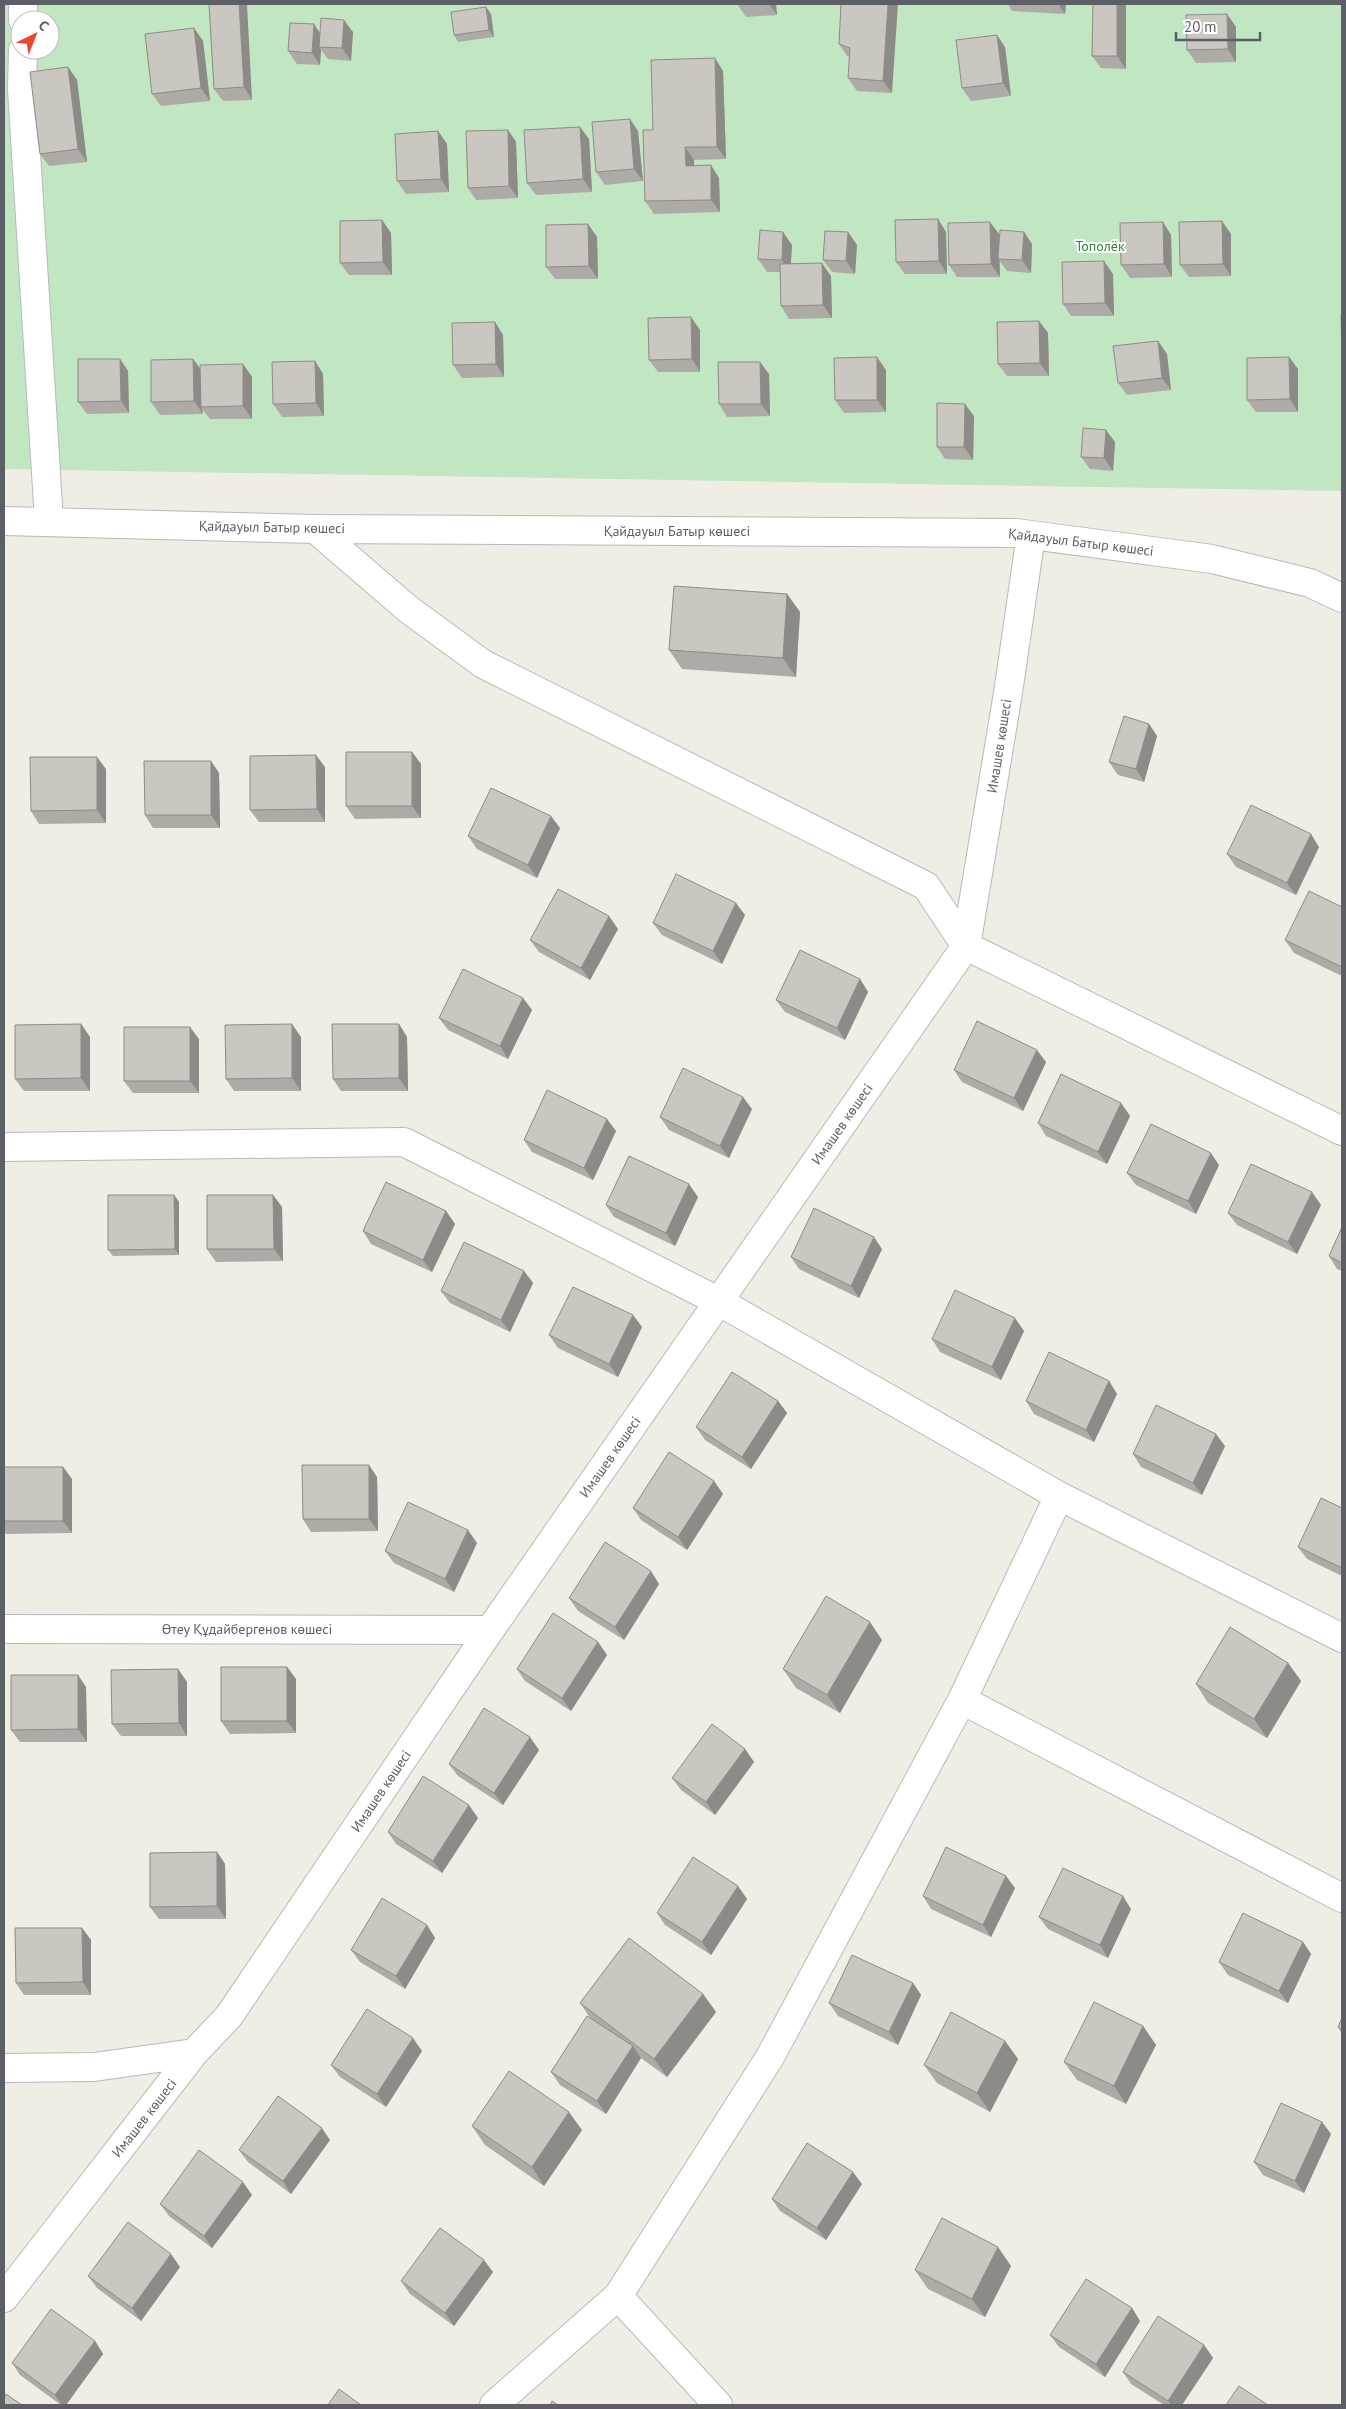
<svg xmlns="http://www.w3.org/2000/svg" width="1346" height="2409" font-family="'PT Sans',sans-serif">
  <style>
    .green { fill: #c1e6c2; fill-rule: evenodd }
    .lines { fill: none; stroke-linecap: round; stroke-linejoin: round }
    .minor-casing { stroke: #b7b9be; stroke-width: 30 }
    .minor { stroke: #fff; stroke-width: 28 }
    .wall { fill: #aeaba6 }
    .shaded-wall { fill: #8d8b87 }
    .building { fill: #cac7c1; stroke: #8d8b87 }
    .labels { text-anchor: middle; dominant-baseline: central; stroke-width: 4; stroke-linejoin: round; paint-order: stroke }
    .park-label { font-size: 14px; fill: #35833c; stroke: #fff }
    .street-label { font-size: 14px; fill: #5c5f65; stroke: #fff }
  </style>
  <rect width="100%" height="100%" fill="#efede4"/>
  <!-- green -->
  <path class="green" d="M4 4H1342V491L4 469ZM20 20H50V50H20Z"/>
  <g class="lines">
    <defs>
      <path id="minor" d="M23 20V4
        M23 50 22 89 49 521
        M4 521 315 529 1016 533 1212 559 1310 583 1342 598
        M315 529 408 609 483 664 926 886 966 946 1342 1131
        M4 1147 404 1142 718 1301 1059 1496 1342 1638
        M1059 1496 962 1700 1342 1898
        M4 1629 490 1630
        M4 2068 94 2067 194 2053
        M618 2296 718 2405
        M4 2298 194 2053 229 2016 490 1630 966 946 1008 693 1031 535
        M494 2405 618 2296 770 2057 962 1700"/>
    </defs>
    <!-- minor casing -->
    <use href="#minor" class="minor-casing"/>
    <!-- minor -->
    <use href="#minor" class="minor"/>
  </g>
  <!-- wall -->
  <path class="wall" d="M209 4 252 100 223 101 214 89Z
    M737 4H776L777 15 746 17Z
    M841 4 892 93 857 91 848 78 850 57 847 56 839 44Z
    M1008 4H1066L1065 14 1012 11Z
    M1093 4H1126V69L1101 68 1092 56Z
    M486 7 491 14 494 37 458 42 454 35Z
    M1227 14 1236 27V62L1196 63 1187 50Z
    M314 24 320 33 353 32 351 61 328 59 321 50 320 65 297 64 288 51Z
    M194 28 203 41 210 101 161 106 152 94Z
    M1005 47 1011 96 971 101 962 88Z
    M68 67 77 80 87 162 49 166 40 154Z
    M723 71 726 159 694 160V166L719 178 720 212 654 214 645 201 653 130Z
    M630 119 638 131 643 181 605 185 596 172Z
    M580 127 589 139 592 192 536 195 527 183Z
    M508 130 516 142 518 198 476 200 468 188Z
    M438 131 447 144 449 192 406 194 397 181Z
    M938 219 946 232 947 274H905L896 262Z
    M382 220 391 233 392 275H349L340 263Z
    M848 232 857 245 855 274 832 272 823 260Z
    M1024 232 1032 244 1031 273 1007 271 999 260 1000 277H957L949 265 999 234V249Z
    M1231 234V276L1189 277 1180 265Z
    M1171 235 1172 277 1130 278 1121 265Z
    M597 237 598 279H555L546 267Z
    M792 245 791 264 831 276 832 318 789 319 781 306 780 272H767L758 259Z
    M1113 274 1114 316H1071L1063 304Z
    M1039 321 1048 333 1049 376H1007L998 364Z
    M495 322 503 335 504 377 462 378 453 365Z
    M700 330V372H658L649 360Z
    M1158 341 1167 354 1171 390 1127 395 1118 383Z
    M1289 357 1298 369V412H1256L1247 400Z
    M120 359 128 371 129 413 87 414 78 402Z
    M193 359 200 369 243 364 252 377V419H210L202 409 203 414 160 415 151 402Z
    M315 361 323 374 324 416 282 417 273 404Z
    M760 362 769 374 770 416 727 417 719 404Z
    M886 370V412L844 413 835 400Z
    M974 416 973 460 945 459 937 447Z
    M1115 442 1113 471 1090 469 1081 457Z
    M787 594 800 612 796 677 682 669 669 650Z
    M1149 724 1157 736 1144 782 1118 775 1109 762Z
    M412 752 421 764V818L355 819 346 806Z
    M211 761 219 773 220 828H153L145 815Z
    M325 767V822H259L250 810Z
    M106 769V823L39 824 31 811Z
    M560 828 537 878 477 849 468 836Z
    M1319 847 1296 895 1236 867 1227 854Z
    M1342 907V976L1294 953 1285 940Z
    M745 915 722 964 662 935 653 923Z
    M618 929 590 980 539 952 530 940Z
    M860 979 868 992 845 1040 785 1012 776 1000Z
    M523 998 532 1010 508 1059 448 1030 439 1018Z
    M81 1024 90 1037V1091H24L15 1079Z
    M399 1024 407 1037 408 1091H341L333 1079Z
    M301 1037V1091H234L226 1079Z
    M199 1039V1093H133L124 1081Z
    M1046 1062 1023 1111 962 1082 954 1070Z
    M1121 1103 1130 1116 1107 1164 1046 1136 1038 1123Z
    M752 1109 729 1158 669 1130 660 1117Z
    M616 1131 593 1180 532 1152 524 1140Z
    M1219 1165 1196 1214 1136 1185 1127 1173Z
    M174 1195 179 1202V1255L113 1256 108 1250Z
    M273 1195 282 1207 283 1261 216 1262 207 1249Z
    M698 1197 675 1246 614 1217 606 1205Z
    M1321 1205 1297 1254 1237 1225 1228 1213Z
    M446 1211 455 1224 432 1272 371 1244 363 1231Z
    M1342 1227V1271L1337 1269 1329 1256Z
    M882 1249 859 1298 799 1269 791 1257Z
    M524 1271 533 1283 510 1332 450 1303 441 1291Z
    M633 1315 642 1327 618 1377 558 1348 549 1335Z
    M1024 1331 1001 1380 940 1352 932 1339Z
    M1109 1381 1117 1394 1094 1442 1034 1414 1026 1401Z
    M778 1401 787 1413 751 1469 705 1440 696 1427Z
    M1225 1446 1202 1495 1141 1467 1133 1454Z
    M4 1467H63L72 1479V1533L6 1534 4 1531Z
    M377 1477 378 1531 311 1532 303 1519Z
    M714 1481 723 1494 687 1550 641 1520 633 1508Z
    M1342 1508V1576L1307 1559 1298 1547Z
    M477 1543 454 1592 394 1563 385 1551Z
    M659 1584 624 1640 578 1611 569 1598Z
    M882 1640 840 1713 796 1688 783 1669Z
    M598 1642 607 1655 571 1711 525 1681 517 1669Z
    M1288 1663 1301 1681 1267 1738 1208 1703 1196 1684Z
    M287 1667 296 1679V1733L230 1734 221 1721Z
    M178 1669 187 1682V1736H121L112 1724Z
    M78 1675 86 1687 87 1742H20L11 1730Z
    M745 1749 754 1762 715 1815 681 1790 672 1778Z
    M539 1750 503 1805 458 1776 449 1764Z
    M478 1818 442 1873 396 1844 388 1832Z
    M217 1852 225 1864 226 1919H159L150 1907Z
    M1015 1888 991 1937 931 1909 923 1896Z
    M747 1899 711 1955 665 1925 657 1913Z
    M1131 1909 1108 1958 1048 1929 1039 1917Z
    M427 1925 435 1938 405 1989 360 1962 351 1950Z
    M82 1928 91 1940V1995H24L16 1983Z
    M1303 1942 1311 1954 1288 2003 1228 1975 1219 1962Z
    M913 1983 921 1995 898 2045 838 2016 829 2003Z
    M703 1994 716 2012 667 2077 641 2058 606 2114 560 2085 551 2072 591 2019 580 2003Z
    M1342 2018V2034L1338 2027Z
    M1143 2026 1156 2045 1126 2104 1077 2080 1064 2062Z
    M1005 2041 1018 2059 990 2112 937 2083 924 2065Z
    M422 2051 386 2107 340 2077 331 2065Z
    M1322 2122 1331 2134 1304 2193 1263 2175 1254 2162Z
    M472 2126 582 2130 544 2186 485 2145Z
    M330 2140 291 2194 248 2162 239 2150Z
    M862 2184 826 2240 780 2211 772 2199Z
    M252 2195 212 2248 169 2216 160 2204Z
    M1011 2266 985 2317 928 2289 915 2270Z
    M180 2267 141 2321 97 2288 88 2276Z
    M493 2272 454 2326 410 2294 401 2281Z
    M1132 2308 1140 2321 1105 2377 1059 2347 1050 2335Z
    M95 2341 103 2354 66 2405H61L20 2375 12 2363Z
    M1204 2345 1213 2358 1182 2405H1164L1131 2384 1123 2372Z"/>
  <!-- shaded-wall -->
  <path class="shaded-wall" d="M239 4H247L252 100 244 87Z
    M769 4H776L777 15Z
    M888 4H898L892 93 883 81Z
    M1058 4H1066L1065 14Z
    M1117 4H1126V69L1117 56Z
    M486 7 491 14 494 37 489 30Z
    M1227 14 1236 27V62L1228 49Z
    M344 20 353 32 351 61 342 48Z
    M314 24 322 37 319 47 321 50 320 65 312 53Z
    M194 28 203 41 210 101 201 88Z
    M997 35 1005 47 1011 96 1003 83Z
    M715 58 723 71 726 159 717 147Z
    M68 67 77 80 87 162 78 149Z
    M630 119 638 131 643 181 634 169Z
    M580 127 589 139 592 192 583 179Z
    M508 130 516 142 518 198 509 186Z
    M438 131 447 144 449 192 441 179Z
    M685 147 694 160 695 178 686 166Z
    M711 165 719 178 720 212 711 200Z
    M938 219 946 232 947 274 939 261Z
    M382 220 391 233 392 275 383 262Z
    M1222 221 1231 234V276L1223 264Z
    M990 222 999 234 1000 277 991 264Z
    M1163 222 1171 235 1172 277 1164 264Z
    M588 224 597 237 598 279 589 266Z
    M783 232 792 245 790 273 782 260Z
    M848 232 857 245 855 274 846 261Z
    M1024 232 1032 244 1031 273 1022 260Z
    M1104 261 1113 274 1114 316 1105 303Z
    M822 263 831 276 832 318 823 305Z
    M691 317 700 330V372L692 359Z
    M1039 321 1048 333 1049 376 1040 363Z
    M495 322 503 335 504 377 496 364Z
    M1158 341 1167 354 1171 390 1162 378Z
    M877 357 886 370V412L877 400Z
    M1289 357 1298 369V412L1290 399Z
    M120 359 128 371 129 413 121 401Z
    M193 359 202 371 201 407 202 409 203 414 194 401Z
    M315 361 323 374 324 416 316 403Z
    M760 362 769 374 770 416 761 404Z
    M243 364 252 377V419L243 406Z
    M965 404 974 416 973 460 964 447Z
    M1106 430 1115 442 1113 471 1104 458Z
    M787 594 800 612 796 677 783 658Z
    M1149 724 1157 736 1144 782 1136 769Z
    M412 752 421 764V818L412 806Z
    M316 755 325 767V822L317 809Z
    M97 757 106 769V823L97 810Z
    M211 761 219 773 220 828 211 815Z
    M551 816 560 828 537 878 528 865Z
    M1311 834 1319 847 1296 895 1287 883Z
    M736 903 745 915 722 964 713 951Z
    M609 916 618 929 590 980 581 968Z
    M860 979 868 992 845 1040 837 1028Z
    M523 998 532 1010 508 1059 500 1046Z
    M81 1024 90 1037V1091L81 1078Z
    M292 1024 301 1037V1091L292 1078Z
    M399 1024 407 1037 408 1091 399 1078Z
    M190 1027 199 1039V1093L190 1081Z
    M1037 1050 1046 1062 1023 1111 1014 1098Z
    M743 1097 752 1109 729 1158 720 1146Z
    M1121 1103 1130 1116 1107 1164 1098 1152Z
    M607 1119 616 1131 593 1180 584 1168Z
    M1211 1153 1219 1165 1196 1214 1188 1201Z
    M689 1184 698 1197 675 1246 666 1233Z
    M1312 1192 1321 1205 1297 1254 1288 1242Z
    M174 1195 179 1202V1255L175 1249Z
    M273 1195 282 1207 283 1261 274 1249Z
    M446 1211 455 1224 432 1272 423 1260Z
    M874 1237 882 1249 859 1298 851 1286Z
    M524 1271 533 1283 510 1332 501 1320Z
    M633 1315 642 1327 618 1377 609 1364Z
    M1015 1318 1024 1331 1001 1380 992 1367Z
    M1109 1381 1117 1394 1094 1442 1086 1430Z
    M778 1401 787 1413 751 1469 742 1457Z
    M1216 1434 1225 1446 1202 1495 1193 1483Z
    M369 1465 377 1477 378 1531 369 1519Z
    M63 1467 72 1479V1533L63 1521Z
    M714 1481 723 1494 687 1550 678 1537Z
    M468 1530 477 1543 454 1592 445 1579Z
    M651 1571 659 1584 624 1640 615 1627Z
    M870 1622 882 1640 840 1713 827 1695Z
    M598 1642 607 1655 571 1711 562 1698Z
    M1288 1663 1301 1681 1267 1738 1254 1719Z
    M287 1667 296 1679V1733L287 1721Z
    M178 1669 187 1682V1736L179 1723Z
    M78 1675 86 1687 87 1742 78 1729Z
    M530 1737 539 1750 503 1805 494 1793Z
    M745 1749 754 1762 715 1815 706 1802Z
    M469 1805 478 1818 442 1873 433 1861Z
    M217 1852 225 1864 226 1919 217 1906Z
    M1006 1876 1015 1888 991 1937 983 1925Z
    M738 1886 747 1899 711 1955 702 1942Z
    M1123 1896 1131 1909 1108 1958 1100 1945Z
    M427 1925 435 1938 405 1989 396 1976Z
    M82 1928 91 1940V1995L83 1982Z
    M1303 1942 1311 1954 1288 2003 1279 1991Z
    M913 1983 921 1995 898 2045 889 2032Z
    M703 1994 716 2012 667 2077 654 2059Z
    M1143 2026 1156 2045 1126 2104 1114 2086Z
    M413 2038 422 2051 386 2107 377 2094Z
    M1005 2041 1018 2059 990 2112 977 2093Z
    M633 2046 641 2058 606 2114 597 2101Z
    M569 2112 582 2130 544 2186 532 2167Z
    M1322 2122 1331 2134 1304 2193 1295 2181Z
    M322 2128 330 2140 291 2194 283 2181Z
    M853 2172 862 2184 826 2240 817 2228Z
    M243 2182 252 2195 212 2248 204 2236Z
    M998 2247 1011 2266 985 2317 972 2299Z
    M171 2254 180 2267 141 2321 132 2308Z
    M484 2260 493 2272 454 2326 445 2313Z
    M1132 2308 1140 2321 1105 2377 1096 2364Z
    M95 2341 103 2354 66 2405H62L55 2395Z
    M1204 2345 1213 2358 1182 2405H1171L1168 2401Z"/>
  <!-- building -->
  <path class="building" d="M209 4H239L244 87 214 89Z
    M841 4H888L883 81 848 78 850 48 839 44Z
    M1093 4H1117V56H1092Z
    M486 7 489 30 454 35 451 12Z
    M1227 14 1228 49 1187 50 1186 15Z
    M321 18 344 20 342 48 319 47Z
    M290 23 314 24 312 53 288 51Z
    M194 28 201 88 152 94 145 34Z
    M997 35 1003 83 962 88 956 40Z
    M715 58 717 147H685L686 166 711 165V200L645 201 643 130H653L651 60Z
    M68 67 78 149 40 154 30 72Z
    M630 119 634 169 596 172 592 122Z
    M580 127 583 179 527 183 524 130Z
    M508 130 509 186 468 188 466 131Z
    M438 131 441 179 397 181 395 134Z
    M938 219 939 261 896 262 895 220Z
    M382 220 383 262 340 263V221Z
    M1222 221 1223 264 1180 265 1179 222Z
    M990 222 991 264 949 265 948 223Z
    M1163 222 1164 264 1121 265 1120 223Z
    M588 224 589 266 546 267V225Z
    M760 230 783 232 782 260 758 259Z
    M1000 230 1024 232 1022 260 998 259Z
    M825 231 848 232 846 261 823 260Z
    M1104 261 1105 303 1063 304 1062 262Z
    M822 263 823 305 781 306 780 264Z
    M1341 315H1342V357Z
    M691 317 692 359 649 360 648 318Z
    M1039 321 1040 363 998 364 997 322Z
    M495 322 496 364 453 365 452 323Z
    M1158 341 1162 378 1118 383 1113 346Z
    M877 357V400H835L834 358Z
    M1289 357 1290 399 1247 400V358Z
    M78 359H120L121 401 78 402Z
    M193 359 194 401 151 402V360Z
    M315 361 316 403 273 404 272 362Z
    M718 362H760L761 404H719Z
    M243 364V406L201 407 200 365Z
    M937 403 965 404 964 447H937Z
    M1083 428 1106 430 1104 458 1081 457Z
    M674 586 787 594 783 658 669 650Z
    M1124 716 1149 724 1136 769 1109 762Z
    M346 752H412V806H346Z
    M316 755 317 809 250 810V756Z
    M30 757H97V810L31 811Z
    M144 761H211V815H145Z
    M491 788 551 816 528 865 468 836Z
    M1251 805 1311 834 1287 883 1227 854Z
    M676 874 736 903 713 951 653 923Z
    M558 889 609 916 581 968 530 940Z
    M1309 891 1342 907V967L1285 940Z
    M800 950 860 979 837 1028 776 1000Z
    M463 969 523 998 500 1046 439 1018Z
    M977 1021 1037 1050 1014 1098 954 1070Z
    M81 1024V1078L15 1079V1025Z
    M292 1024V1078L226 1079 225 1025Z
    M332 1024H399V1078L333 1079Z
    M124 1027H190V1081H124Z
    M683 1068 743 1097 720 1146 660 1117Z
    M1061 1074 1121 1103 1098 1152 1038 1123Z
    M547 1090 607 1119 584 1168 524 1140Z
    M1151 1124 1211 1153 1188 1201 1127 1173Z
    M629 1156 689 1184 666 1233 606 1205Z
    M1251 1164 1312 1192 1288 1242 1228 1213Z
    M386 1182 446 1211 423 1260 363 1231Z
    M108 1195H174L175 1249 108 1250Z
    M207 1195H273L274 1249H207Z
    M814 1208 874 1237 851 1286 791 1257Z
    M1342 1227V1263L1329 1256Z
    M464 1242 524 1271 501 1320 441 1291Z
    M573 1287 633 1315 609 1364 549 1335Z
    M955 1290 1015 1318 992 1367 932 1339Z
    M1049 1352 1109 1381 1086 1430 1026 1401Z
    M732 1372 778 1401 742 1457 696 1427Z
    M1156 1405 1216 1434 1193 1483 1133 1454Z
    M669 1452 714 1481 678 1537 633 1508Z
    M302 1465H369V1519H303Z
    M4 1467H63V1521H4Z
    M1321 1498 1342 1508V1568L1298 1547Z
    M408 1502 468 1530 445 1579 385 1551Z
    M605 1542 651 1571 615 1627 569 1598Z
    M826 1596 870 1622 827 1695 783 1669Z
    M553 1613 598 1642 562 1698 517 1669Z
    M1230 1627 1288 1663 1254 1719 1196 1684Z
    M221 1667H287V1721H221Z
    M178 1669 179 1723 112 1724 111 1670Z
    M11 1675H78V1729L11 1730Z
    M484 1708 530 1737 494 1793 449 1764Z
    M712 1724 745 1749 706 1802 672 1778Z
    M423 1776 469 1805 433 1861 388 1832Z
    M946 1847 1006 1876 983 1925 923 1896Z
    M217 1852V1906L150 1907V1853Z
    M693 1857 738 1886 702 1942 657 1913Z
    M1063 1868 1123 1896 1100 1945 1039 1917Z
    M382 1898 427 1925 396 1976 351 1950Z
    M1243 1913 1303 1942 1279 1991 1219 1962Z
    M15 1928H82L83 1982 16 1983Z
    M629 1938 703 1994 654 2059 580 2003Z
    M852 1955 913 1983 889 2032 829 2003Z
    M1094 2002 1143 2026 1114 2086 1064 2062Z
    M367 2009 413 2038 377 2094 331 2065Z
    M951 2012 1005 2041 977 2093 924 2065Z
    M587 2016 633 2046 597 2101 551 2072Z
    M1342 2018V2029L1338 2027Z
    M509 2071 569 2112 532 2167 472 2126Z
    M278 2096 322 2128 283 2181 239 2150Z
    M1281 2103 1322 2122 1295 2181 1254 2162Z
    M807 2143 853 2172 817 2228 772 2199Z
    M199 2150 243 2182 204 2236 160 2204Z
    M942 2218 998 2247 972 2299 915 2270Z
    M128 2222 171 2254 132 2308 88 2276Z
    M440 2228 484 2260 445 2313 401 2281Z
    M1086 2279 1132 2308 1096 2364 1050 2335Z
    M51 2309 95 2341 55 2395 12 2363Z
    M1158 2316 1204 2345 1168 2401 1123 2372Z
    M1239 2386 1268 2405H1226Z
    M339 2389 361 2405H328Z
    M6 2394 22 2405H4V2398Z
    M552 2401 558 2405H550Z"/>
  <g class="labels">
    <!-- park labels -->
    <g class="park-label">
      <text x="1100" y="246">Тополёк</text>
    </g>
    <!-- street labels -->
    <g class="street-label">
      <text transform="translate(272 527) rotate(1)">Қайдауыл Батыр көшесі</text>
      <text x="677" y="531">Қайдауыл Батыр көшесі</text>
      <text transform="translate(1081 542) rotate(7)">Қайдауыл Батыр көшесі</text>
      <text transform="translate(999 746) rotate(-81)">Имашев көшесі</text>
      <text transform="translate(842 1124) rotate(-55)">Имашев көшесі</text>
      <text transform="translate(610 1457) rotate(-55)">Имашев көшесі</text>
      <text x="247" y="1629">Өтеу Құдайбергенов көшесі</text>
      <text transform="translate(381 1791) rotate(-56)">Имашев көшесі</text>
      <text transform="translate(144 2118) rotate(-52)">Имашев көшесі</text>
    </g>
  </g>
  <!-- border -->
  <rect width="1346" height="2409" fill="none" stroke="#5c5f65" stroke-width="10"/>
  <!-- north arrow -->
  <g transform="translate(35 35) rotate(43)"><circle r="24" fill="#ffffff" stroke="#bebfc1"/>
  <path d="M0-4L9 19L0 12L-9 19Z" fill="#e84730"/>
  <text y="-8" font-size="14" font-weight="bold" text-anchor="middle" fill="#5c5f65">С</text>
  </g>
  <!-- scale -->
  <path d="M1176 32v8h84v-8" fill="none" stroke="#5c5f65" stroke-width="2.5"/>
  <text x="1184" y="32" font-size="15" fill="#5c5f65" stroke="#ffffff" stroke-width="4" paint-order="stroke">20 m</text>
</svg>
